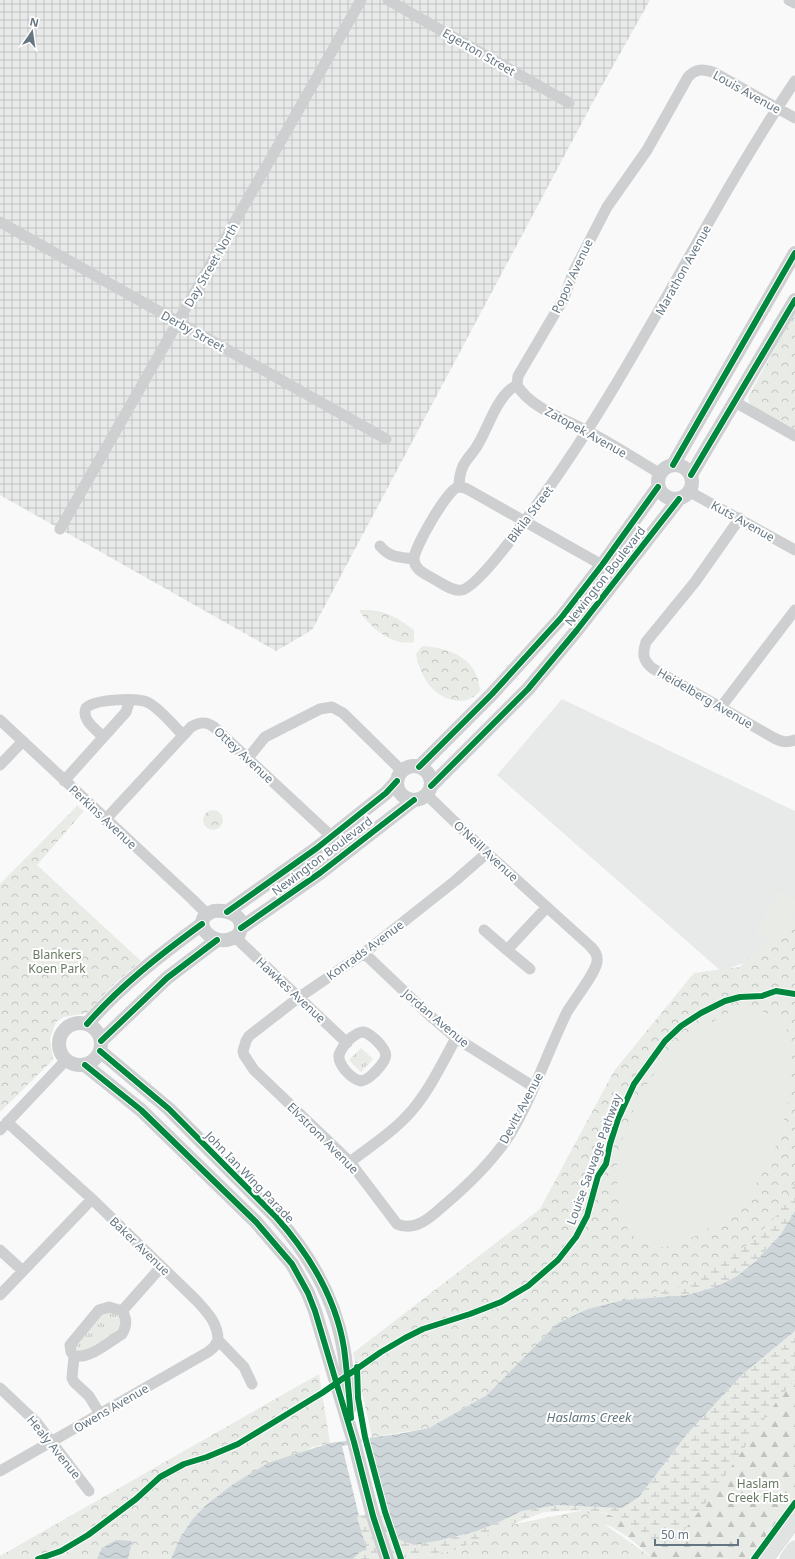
<svg xmlns="http://www.w3.org/2000/svg" width="795" height="1559" font-family="'Noto Sans',sans-serif">
  <style>
    .built { fill: #e8e9e9 }
    .industrial { fill: url(#industrial-grid) }
    .grass { fill: url(#grass-tufts) }
    .forest { fill: url(#forest-firs) }
    .wetland { fill: url(#wetland-marsh) }
    .park { fill: url(#park-crowns) }
    .garden { fill: #e8ebe6 }
    .water { fill: url(#water-waves) }
    .pier { fill: #f9f9f9 }
    .lines { fill: none; stroke-linecap: round; stroke-linejoin: round }
    .secondary-casing { stroke: #d5d6d7; stroke-width: 17 }
    .minor { stroke: #cecfd0; stroke-width: 11 }
    .tertiary { stroke: #cecfd0; stroke-width: 14 }
    .secondary { stroke: #e1e2e2; stroke-width: 16 }
    .cycleway-casing { stroke: #fff; stroke-width: 8 }
    .cycleway { stroke: #00873e; stroke-width: 6 }
    .labels { text-anchor: middle; dominant-baseline: central; stroke-width: 4; stroke-linejoin: round; paint-order: stroke }
    .street-label { font-size: 12px; fill: #657683; stroke: #fff }
    .park-label { font-size: 12px; fill: #687a64; stroke: #fff }
    .water-label { font-size: 13px; font-style: italic; fill: #60757c; stroke: #fff }
  </style>
  <defs>
    <pattern id="industrial-grid" width="8" height="8" patternUnits="userSpaceOnUse"><rect width="8" height="8" fill="#e8e9e9"/><path d="M0 4h8M4 0v8" fill="none" stroke="#c0c1c2"/></pattern>
    <pattern id="grass-tufts" width="24" height="20" patternUnits="userSpaceOnUse"><rect width="24" height="20" fill="#e8ebe6"/><path d="M3 7l-1-3M5 7V3M7 7l1-3M15 17l-1-3M17 17v-4M19 17l1-3" fill="none" stroke="#c0c3c0"/></pattern>
    <pattern id="forest-firs" width="22" height="20" patternUnits="userSpaceOnUse"><rect width="22" height="20" fill="#e8ebe6"/><path d="M5 1l3.5 6h-7zM16 11l3.5 6h-7z" fill="#c0c3c0"/></pattern>
    <pattern id="wetland-marsh" width="20" height="14" patternUnits="userSpaceOnUse"><rect width="20" height="14" fill="#e8ebe6"/><path d="M1 5h8M5 5V1M11 12h8M15 12V8" fill="none" stroke="#c0c3c0"/></pattern>
    <pattern id="park-crowns" width="20" height="18" patternUnits="userSpaceOnUse"><rect width="20" height="18" fill="#e8ebe6"/><path d="M2 6a3 3 0 1 1 6 0M12 15a3 3 0 1 1 6 0" fill="none" stroke="#c0c3c0"/></pattern>
    <pattern id="water-waves" width="16" height="10" patternUnits="userSpaceOnUse"><rect width="16" height="10" fill="#ced6d9"/><path d="M0 5q4-4 8 0t8 0" fill="none" stroke="#abb2b5"/></pattern>
  </defs>
  <rect width="100%" height="100%" fill="#f9f9f9"/>
  <!-- built -->
  <path class="built" d="M562 699 795 811V929L767 955 721 971 497 775Z"/>
  <!-- industrial -->
  <path class="industrial" d="M0 0H650L594 100 312 630 276 651 0 495Z"/>
  <!-- grass -->
  <path class="grass" d="M361 1048 373 1059 361 1072 349 1060Z
    M104 1312 121 1313 120 1330 82 1353 78 1352 75 1349 74 1343Z"/>
  <!-- forest -->
  <path class="forest" d="M795 1380V1498L752 1559H654L628 1537 610 1526 583 1518 584 1510C602 1512 617 1515 631 1527 640 1534 646 1542 656 1547L668 1544 779 1398Z"/>
  <!-- wetland -->
  <path class="wetland" d="M795 1179V1211L781 1234 756 1261 737 1276 718 1286 686 1295 624 1300 690 1283Z
    M795 1331V1380L779 1398 711 1496 682 1533 668 1544 656 1547 649 1543 630 1526 606 1513 579 1510 544 1512 510 1525 453 1551 401 1559H353L360 1552 367 1550 357 1517 389 1509 398 1539 441 1540 474 1532 495 1524 522 1511 558 1505 587 1506 639 1497 687 1434 743 1374Z"/>
  <!-- park -->
  <path class="park" d="M795 312V431L750 406 748 397Z
    M360 610C384 609 395 616 414 630V642C392 646 372 629 360 612Z
    M422 646C451 648 478 658 480 691 472 699 465 703 453 700 431 695 420 675 416 654Z
    M77 806 84 811 37 865 141 961 113 985 87 1013 64 1017 56 1022 50 1039 53 1060 0 1112V884Z
    M203 820a10 10 0 1 1 20 0a10 10 0 1 1-20 0Z
    M795 920V1182L777 1215 747 1245 690 1283 624 1300 487 1395 429 1428 372 1437 353 1353 540 1209 614 1071 694 973 739 967Z
    M319 1374 330 1443 312 1447 180 1538 171 1559H0V1556Z
    M584 1510 654 1559H401L453 1551 510 1525Z"/>
  <!-- garden -->
  <path class="garden" d="M779 890 795 899V911L776 945 755 934Z
    M754 1009C763 1011 771 1014 778 1019 785 1024 789 1033 791 1041 795 1088 783 1147 755 1185 737 1209 711 1230 684 1241 673 1245 660 1250 650 1245 646 1243 641 1242 638 1240 622 1228 619 1208 618 1190 617 1180 616 1168 618 1157 625 1122 645 1080 670 1054 680 1044 692 1036 703 1028 714 1021 726 1012 738 1010 743 1009 749 1010 754 1009Z"/>
  <!-- water -->
  <path class="water" d="M795 1211V1331L743 1374 687 1434 639 1497 622 1508 558 1505 522 1511 495 1524 474 1532 441 1540 414 1545 398 1539 388 1509 357 1517 367 1550 360 1552 353 1559H171L180 1538 192 1520 205 1506 232 1485 268 1463 330 1443 398 1434 429 1428 487 1395 558 1323 588 1309 624 1300 687 1295 718 1286 737 1276 756 1261 781 1234Z
    M116 1540 132 1541 128 1559H97L102 1548Z"/>
  <!-- pier -->
  <path class="pier" d="M369 1440 386 1510 359 1516 342 1446Z"/>
  <g class="lines">
    <defs>
      <path id="secondary" d="M765 1559 795 1518
        M788 1559 795 1549"/>
    </defs>
    <!-- secondary casing -->
    <use href="#secondary" class="secondary-casing"/>
    <!-- minor -->
    <path class="minor" d="M388 0 569 103
      M789 0 795 3
      M0 222 386 439
      M517 385 518 376 564 298 573 273 607 207 647 150 688 77C696 68 704 69 715 73L795 118
      M517 385C529 407 566 420 588 431 612 444 636 459 659 473
      M735 402 795 436
      M459 487C459 480 460 473 463 466 467 458 473 453 477 446 489 427 496 396 517 385
      M690 492 795 550
      M740 518 695 582 646 642C642 654 643 660 652 668L774 738C782 742 787 743 795 740
      M60 529 361 0
      M380 546C390 558 399 557 414 559
      M602 565 469 490C466 488 461 487 458 487 447 490 414 548 414 559 414 570 426 574 434 579 443 584 453 592 462 590 479 586 526 520 538 503 635 370 703 218 795 81
      M721 707 795 610
      M0 720 192 899 207 914
      M103 737C96 729 81 720 86 708 95 699 138 697 149 703 160 709 174 726 183 735
      M248 758 265 737 320 709 332 707 343 713 401 770
      M0 765 23 741
      M64 781 126 712 130 700
      M427 795 487 853 590 946C595 951 598 955 597 962 595 974 574 1000 567 1012 547 1053 533 1097 509 1136 491 1163 467 1186 442 1207 430 1218 414 1232 397 1224L350 1162 254 1070 244 1055 243 1051 246 1041 249 1036 298 998 364 953 455 881 487 853
      M105 820 191 727C199 722 206 721 214 727L331 836
      M484 930 507 950 547 907
      M235 937 347 1043
      M507 950 530 969
      M364 953 427 1013 456 1038 534 1087
      M363 1032C369 1033 372 1037 376 1040 389 1053 389 1057 376 1071 372 1075 368 1080 361 1081 351 1079 338 1065 339 1055 342 1046 353 1033 363 1032Z
      M7 1122 92 1199 196 1300C207 1312 218 1323 218 1340L244 1367 252 1384
      M0 1130 66 1060
      M350 1162C368 1148 390 1134 405 1118 427 1096 441 1065 456 1038
      M0 1250 23 1271
      M0 1295 92 1199
      M109 1307 122 1311C127 1319 127 1325 122 1334 109 1342 90 1359 74 1356L71 1352 70 1345 99 1310Z
      M122 1311 161 1267
      M74 1356 72 1378 74 1382 89 1396 100 1414
      M0 1388 37 1423 89 1491
      M0 1471 208 1352 214 1347 218 1340"/>
    <!-- tertiary -->
    <path class="tertiary" d="M658 482a17 17 0 1 1 34 0a17 17 0 1 1-34 0Z
      M673 465 795 253
      M691 475 795 300
      M397 783a17 17 0 1 1 34 0a17 17 0 1 1-34 0Z
      M419 767 492 694 561 618 602 565 658 487
      M431 786 528 689 577 630 679 499
      M214 911C228 910 248 916 239 934 216 954 185 920 214 911Z
      M227 912 317 848 386 793 397 781
      M241 928 320 873 414 800
      M59 1044a21 21 0 1 1 42 0a21 21 0 1 1-42 0Z
      M87 1024C121 985 161 954 202 924
      M101 1041 167 978 217 940
      M100 1051 169 1109 276 1217C309 1254 334 1297 343 1346 347 1366 348 1387 350 1407
      M85 1065 141 1110 256 1222 292 1264 308 1293 315 1311 354 1442 373 1516 387 1559"/>
    <!-- secondary -->
    <use href="#secondary" class="secondary"/>
    <defs>
      <path id="cycleway" d="M673 465 795 253
        M691 475 795 300
        M419 767 492 694 561 618 602 565 658 487
        M431 786 528 689 577 630 679 499
        M227 912 317 848 386 793 397 781
        M241 928 320 873 414 800
        M87 1024C121 985 161 954 202 924
        M101 1041 167 978 217 940
        M100 1051 169 1109 276 1217C309 1254 336 1298 344 1348 347 1371 349 1395 351 1418
        M85 1065 141 1110 256 1222 292 1264 308 1293 315 1311 354 1442 373 1516 387 1559
        M357 1367 358 1398 365 1437 385 1512 401 1559
        M38 1559 61 1551 88 1535 136 1499 160 1477 184 1464 207 1457 238 1444 322 1393 381 1352 405 1338 423 1329 470 1314 501 1302 528 1286 558 1260 576 1237 587 1216 598 1176 606 1164 610 1144 618 1119 634 1084 665 1041 681 1026 701 1013 725 1001 740 997 762 996 776 991 795 994
        M754 1559 795 1503"/>
    </defs>
    <!-- cycleway casing -->
    <use href="#cycleway" class="cycleway-casing"/>
    <!-- cycleway -->
    <use href="#cycleway" class="cycleway"/>
  </g>
  <g class="labels">
    <!-- street labels -->
    <g class="street-label">
      <text transform="translate(479 52) rotate(30)">Egerton Street</text>
      <text transform="translate(747 92) rotate(29)">Louis Avenue</text>
      <text transform="translate(211 265) rotate(-60)">Day Street North</text>
      <text transform="translate(683 270) rotate(-61)">Marathon Avenue</text>
      <text transform="translate(572 276) rotate(-65)">Popov Avenue</text>
      <text transform="translate(193 331) rotate(29)">Derby Street</text>
      <text transform="translate(586 432) rotate(29)">Zatopek Avenue</text>
      <text transform="translate(530 514) rotate(-53)">Bikila Street</text>
      <text transform="translate(743 521) rotate(29)">Kuts Avenue</text>
      <text transform="translate(605 576) rotate(-52)">Newington Boulevard</text>
      <text transform="translate(705 698) rotate(30)">Heidelberg Avenue</text>
      <text transform="translate(244 755) rotate(43)">Ottey Avenue</text>
      <text transform="translate(103 817) rotate(43)">Perkins Avenue</text>
      <text transform="translate(486 851) rotate(43)">O'Neill Avenue</text>
      <text transform="translate(322 856) rotate(-37)">Newington Boulevard</text>
      <text transform="translate(365 950) rotate(-36)">Konrads Avenue</text>
      <text transform="translate(291 990) rotate(43)">Hawkes Avenue</text>
      <text transform="translate(436 1018) rotate(40)">Jordan Avenue</text>
      <text transform="translate(521 1108) rotate(-62)">Devitt Avenue</text>
      <text transform="translate(323 1138) rotate(45)">Elvstrom Avenue</text>
      <text transform="translate(594 1159) rotate(-70)">Louise Sauvage Pathway</text>
      <text transform="translate(250 1177) rotate(46)">John Ian Wing Parade</text>
      <text transform="translate(140 1246) rotate(44)">Baker Avenue</text>
      <text transform="translate(111 1408) rotate(-30)">Owens Avenue</text>
      <text transform="translate(54 1447) rotate(51)">Healy Avenue</text>
    </g>
    <!-- park labels -->
    <g class="park-label">
      <text x="57" y="954">Blankers<tspan x="57" dy="14">Koen Park</tspan></text>
      <text x="758" y="1483">Haslam<tspan x="758" dy="14">Creek Flats</tspan></text>
    </g>
    <!-- water labels -->
    <g class="water-label">
      <text x="589" y="1417">Haslams Creek</text>
    </g>
  </g>
  <!-- north arrow -->
  <g transform="translate(32 32) rotate(13)" stroke="#ffffff" stroke-width="3" paint-order="stroke">
  <path d="M0-3L7 15L0 10L-7 15Z" fill="#657683"/>
  <text y="-6" font-size="11" font-weight="bold" text-anchor="middle" fill="#657683">N</text>
  </g>
  <!-- scale -->
  <path d="M655 1539v6h83v-6" fill="none" stroke="#657683" stroke-width="2"/>
  <text x="661" y="1539" font-size="12" fill="#657683" stroke="#ffffff" stroke-width="3" paint-order="stroke">50 m</text>
</svg>
